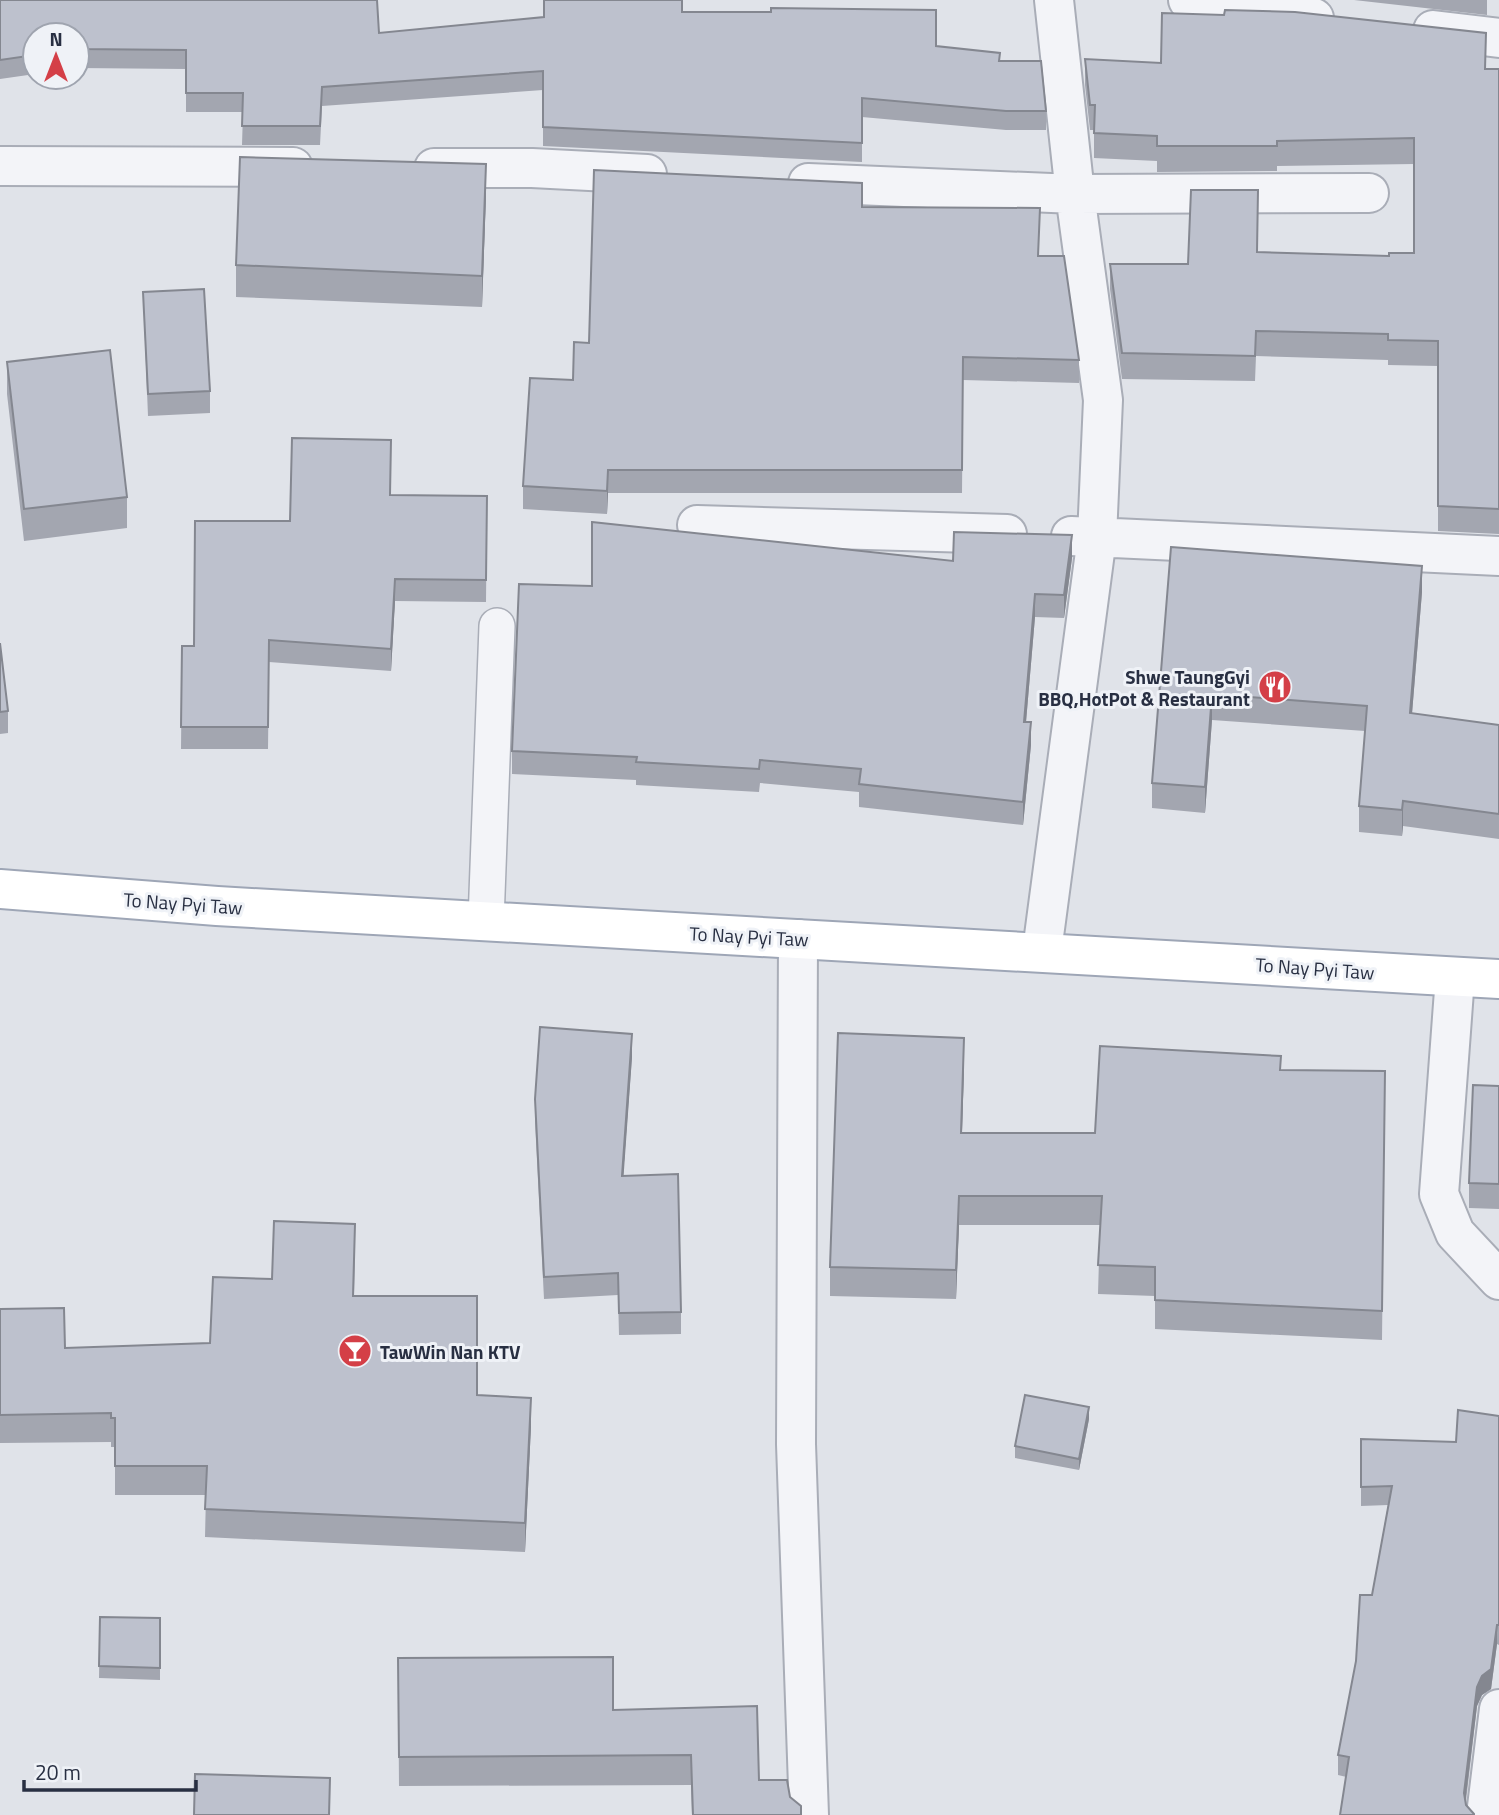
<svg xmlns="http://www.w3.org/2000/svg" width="1499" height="1815" font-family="'Titillium Web',sans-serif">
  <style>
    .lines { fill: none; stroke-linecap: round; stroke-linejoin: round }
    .lane-casing { stroke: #a9adb7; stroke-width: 38 }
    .street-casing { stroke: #a9adb7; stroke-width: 42 }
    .primary-casing { stroke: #9ea6b6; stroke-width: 42 }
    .lane { stroke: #f3f4f8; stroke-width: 35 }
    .street { stroke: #f3f4f8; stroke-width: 38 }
    .primary { stroke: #fff; stroke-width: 38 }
    .wall { fill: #a3a6b0 }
    .shaded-wall { fill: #848790 }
    .building { fill: #bdc1cd; stroke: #848790; stroke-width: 2 }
    .labels { text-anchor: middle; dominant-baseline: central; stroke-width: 6; stroke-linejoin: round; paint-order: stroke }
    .poi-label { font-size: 19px; font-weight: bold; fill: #282f42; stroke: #eff2f7; text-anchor: end }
    .street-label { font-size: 19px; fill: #282f42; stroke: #eff2f7 }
  </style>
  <rect width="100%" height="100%" fill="#e0e3e9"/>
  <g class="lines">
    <defs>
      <path id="lane" d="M486 921 497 626"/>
      <path id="street" d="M1188 0 1314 18
        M1433 30 1499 38
        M0 166 293 167
        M434 168H532L647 174
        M808 183 1075 194 1369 193
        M697 525 1007 534
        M1071 536 1499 556
        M798 939 796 1444 809 1815
        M1042 951 1097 537 1103 400 1075 194 1054 0
        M1455 977 1439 1194 1455 1233 1499 1280
        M1486 1815 1499 1709"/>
      <path id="primary" d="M0 889 217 906 1499 979"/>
    </defs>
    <!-- lane casing -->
    <use href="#lane" class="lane-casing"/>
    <!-- street casing -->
    <use href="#street" class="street-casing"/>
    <!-- primary casing -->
    <use href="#primary" class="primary-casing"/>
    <!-- lane -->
    <use href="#lane" class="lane"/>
    <!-- street -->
    <use href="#street" class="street"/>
    <!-- primary -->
    <use href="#primary" class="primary"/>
  </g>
  <!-- wall -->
  <path class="wall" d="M0 0 379 33 682 12 936 46 1000 61 1046 111V130H1006L862 117V162L543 146V90L322 106 320 145H242L243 112H186V69L77 68V35H35V74L0 79Z
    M1354 0H1487V15Z
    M1085 59 1161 63 1499 69V534L1438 531V366L1388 365V360L1256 356 1255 381 1122 379 1110 289V264H1188L1257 252 1389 256 1414 253V164L1277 166V171L1157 172V161L1094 158V130H1090L1085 85Z
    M486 195 482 307 236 297V265Z
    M862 207 1039 256 1079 360V383L963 380 962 493H608L607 514 523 509V486L589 343Z
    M143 292 210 391V413L148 416Z
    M7 362 127 497V528L24 541 7 394Z
    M391 495 487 496 486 602 395 601 391 671 269 662 268 749H181L182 646H194L290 521Z
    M1171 547 1422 592 1412 713 1499 725V839L1403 826 1402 836 1359 832V806L1365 731 1212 720 1205 813 1152 808V783Z
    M1072 558 1064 618 1035 617 1026 722 1031 745 1023 825 859 807V792L760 783 759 792 636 785V780L512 774V751L592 586 953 561Z
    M0 643 8 711V733L0 734Z
    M632 1057 623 1176 681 1312V1334L619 1335 618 1295 544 1299 535 1121V1099Z
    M964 1067 962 1133H1095L1281 1070 1385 1071 1382 1340 1155 1329V1296L1098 1294 1100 1225H959L956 1299 830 1296V1267Z
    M1499 1086V1209L1469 1208V1183Z
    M355 1253 354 1296 477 1395 531 1426 525 1552 205 1537 206 1495H115V1447H111V1442L0 1443V1309L65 1348 210 1343 272 1279Z
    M1499 1416V1645L1497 1644 1491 1689 1482 1695 1477 1706 1466 1801V1805L1338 1775V1755L1372 1595 1388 1505 1361 1506V1439L1456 1442Z
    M1089 1419 1079 1470 1015 1458V1446Z
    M100 1617 160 1618V1680L99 1678Z
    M398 1658 613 1710 759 1780 790 1797 801 1815H692L691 1785 399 1786Z"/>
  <!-- shaded-wall -->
  <path class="shaded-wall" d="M486 164V195L482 307V276Z
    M608 470V493L607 514V491Z
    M1072 535V558L1064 618V595Z
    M1422 566V592L1410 738V713Z
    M395 579V601L391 671V649Z
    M1035 594V617L1024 745V722Z
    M1212 694V720L1205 813V787Z
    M1031 722V745L1023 825V802Z
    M1403 801V826L1402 836V810Z
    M632 1034V1057L622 1198V1176Z
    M964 1038V1067L961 1162V1133Z
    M959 1196V1225L956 1299V1270Z
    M531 1398V1426L525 1552V1523Z
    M1089 1407V1419L1079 1470V1459Z
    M1497 1625V1644L1491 1689 1482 1695 1477 1706 1464 1812V1793L1477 1687Z"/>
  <!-- building -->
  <path class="building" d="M0 0H377L379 33 544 17V0H682V12H771V8L936 10V46L1000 53 999 61H1041L1046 111H1006L862 98V143L543 127V71L322 87 320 126H242L243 93H186V50L77 49V35H35V55L0 60Z
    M1225 10 1295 12 1486 33 1485 69H1499V509L1438 506V341L1388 340V334L1256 331 1255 356 1122 353 1110 264H1188L1191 190H1258L1257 252 1389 256V253H1414V138L1277 141V146H1157V136L1094 133 1095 105H1090L1085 59 1161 63 1162 13 1224 15Z
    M240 157 486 164 482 276 236 265Z
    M594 170 862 183V207L1040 208 1038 256H1064L1079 360 963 357 962 470H608L607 491 523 486 530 378 573 380 574 342 589 343Z
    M204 289 210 391 148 394 143 292Z
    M110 350 127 497 24 509 7 362Z
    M292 438 391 440 390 495 487 496 486 580 395 579 391 649 269 640 268 727H181L182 646H194L195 521H290Z
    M592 522 953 561 954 532 1072 535 1064 595 1035 594 1024 722H1031L1023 802 859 784 861 769 760 760 759 769 636 762 637 757 512 751 519 584 592 586Z
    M1171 547 1422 566 1410 713 1499 725V814L1403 801 1402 810 1359 806 1367 706 1212 694 1205 787 1152 783Z
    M0 643 8 711 0 712Z
    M540 1027 632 1034 622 1176 678 1174 681 1312 619 1313 618 1273 544 1277 535 1099Z
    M838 1033 964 1038 961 1133H1095L1100 1046 1281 1056 1280 1070 1385 1071 1382 1311 1155 1300V1267L1098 1265 1102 1196H959L956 1270 830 1267Z
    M1473 1085 1499 1086V1184L1469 1183Z
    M274 1221 355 1224 353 1296H477V1395L531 1398 525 1523 205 1509 207 1466H115V1418H111V1413L0 1415V1309L64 1308 65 1348 210 1343 213 1277 272 1279Z
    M1025 1395 1089 1407 1079 1459 1015 1446Z
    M1458 1410 1499 1416V1625H1497L1491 1669 1482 1676 1477 1687 1464 1793 1466 1805 1474 1814V1815H1340L1349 1757 1338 1755 1356 1661 1360 1595H1372L1392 1486 1361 1487V1439L1456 1442Z
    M100 1617 160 1618V1668L99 1666Z
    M613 1657V1710L757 1706 759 1780H787L790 1797 801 1806V1815H693L691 1755 399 1757 398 1658Z
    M195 1774 330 1778 329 1815H194Z"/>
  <!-- icons -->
  <defs>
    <symbol id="restaurant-disc" viewBox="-11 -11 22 22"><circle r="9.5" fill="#d43f47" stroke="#eff2f7"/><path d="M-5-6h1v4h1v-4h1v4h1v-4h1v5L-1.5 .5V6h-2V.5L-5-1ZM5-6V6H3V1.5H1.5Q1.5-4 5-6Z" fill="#fff"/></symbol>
    <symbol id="bar-disc" viewBox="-11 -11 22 22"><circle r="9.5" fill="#d43f47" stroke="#eff2f7"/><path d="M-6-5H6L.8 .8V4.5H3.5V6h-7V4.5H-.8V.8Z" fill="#fff"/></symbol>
  </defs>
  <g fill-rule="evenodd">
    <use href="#restaurant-disc" x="1256" y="668" width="38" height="38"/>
    <use href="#bar-disc" x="336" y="1332" width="38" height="38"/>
  </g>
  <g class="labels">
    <!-- poi labels -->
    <g class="poi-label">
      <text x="1250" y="676">Shwe TaungGyi<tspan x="1250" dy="22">BBQ,HotPot &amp; Restaurant</tspan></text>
      <text x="380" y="1351" text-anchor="start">TawWin Nan KTV</text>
    </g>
    <!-- street labels -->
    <g class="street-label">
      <text transform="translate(183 903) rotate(4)">To Nay Pyi Taw</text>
      <text transform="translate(749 936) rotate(3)">To Nay Pyi Taw</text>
      <text transform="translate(1315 968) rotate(4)">To Nay Pyi Taw</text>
    </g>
  </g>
  <!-- north arrow -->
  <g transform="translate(56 56)"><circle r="33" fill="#eff2f7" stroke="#9fa4af" stroke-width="2"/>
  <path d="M0-5L12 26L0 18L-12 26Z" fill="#d43f47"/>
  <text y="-10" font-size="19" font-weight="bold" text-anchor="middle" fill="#282f42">N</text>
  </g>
  <!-- scale -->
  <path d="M24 1780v10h172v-10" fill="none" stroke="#282f42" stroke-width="3.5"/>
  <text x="35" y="1780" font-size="21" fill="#282f42" stroke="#eff2f7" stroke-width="5" paint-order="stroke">20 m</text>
</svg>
